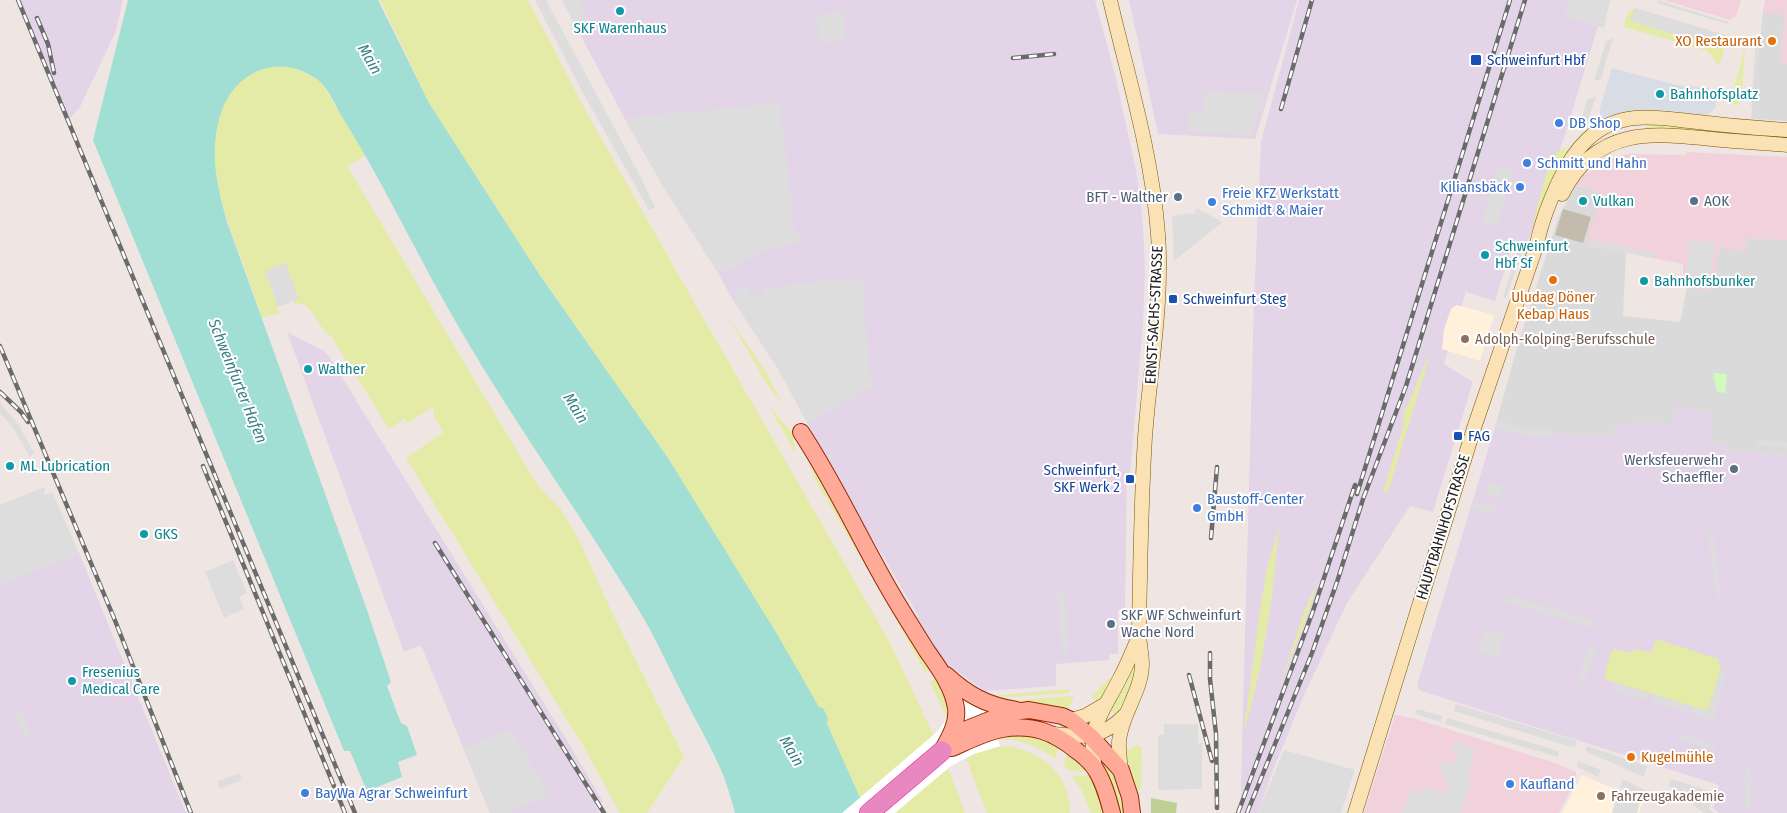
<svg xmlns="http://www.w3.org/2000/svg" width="1787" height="813" font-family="'Fira Sans Condensed',sans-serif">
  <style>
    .residential { fill: #dbdadb }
    .commercial { fill: #f0d1dc }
    .industrial { fill: #e4d4e8 }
    .education { fill: #fff1db }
    .construction { fill: #c4bbae }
    .grass { fill: #e4eba6 }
    .forest { fill: #bed096 }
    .park { fill: #d1fbbd }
    .parking { fill: #ddd }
    .plaza { fill: #d7dce5 }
    .water { fill: #a1ded4 }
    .pier { fill: #fff }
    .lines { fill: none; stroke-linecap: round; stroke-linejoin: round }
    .secondary-casing { stroke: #775501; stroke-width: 15 }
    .primary-casing { stroke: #962800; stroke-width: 18 }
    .highway-casing { stroke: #de1ead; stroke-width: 20 }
    .secondary { stroke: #fbe2b4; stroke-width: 14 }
    .primary { stroke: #ffa998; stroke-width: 16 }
    .highway { stroke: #e987c1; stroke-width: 19 }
    .rail-casing { stroke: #6b6b6b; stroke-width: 4.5 }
    .rail { stroke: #fff; stroke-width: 2.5; stroke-dasharray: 8; stroke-linecap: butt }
    .culture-dot { fill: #0f9aa8; stroke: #fff; stroke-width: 2 }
    .food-dot { fill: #e8710a; stroke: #fff; stroke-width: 2 }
    .transit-dot { fill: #1a4fb4; stroke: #fff; stroke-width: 2 }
    .shop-dot { fill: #3f7fe0; stroke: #fff; stroke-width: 2 }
    .service-dot { fill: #5c6f8a; stroke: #fff; stroke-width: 2 }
    .education-dot { fill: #8d6e63; stroke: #fff; stroke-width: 2 }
    .labels { text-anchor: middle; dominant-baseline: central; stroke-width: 4; stroke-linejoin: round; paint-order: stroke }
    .culture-label { font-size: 15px; fill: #0d838f; stroke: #fff; text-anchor: start }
    .food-label { font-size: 15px; fill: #c56008; stroke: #fff; text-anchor: end }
    .transit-label { font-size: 15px; fill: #164399; stroke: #fff; text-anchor: start }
    .shop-label { font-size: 15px; fill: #366cbe; stroke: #fff; text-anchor: start }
    .service-label { font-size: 15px; fill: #4e5e75; stroke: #fff; text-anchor: end }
    .street-label { font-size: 15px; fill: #1d1d1d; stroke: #fff }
    .education-label { font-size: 15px; fill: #785e54; stroke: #fff; text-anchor: start }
    .water-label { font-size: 16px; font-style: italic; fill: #3a8088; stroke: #fff }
  </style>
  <rect width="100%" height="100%" fill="#efe6e3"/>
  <!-- residential -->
  <path class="residential" d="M1763 12 1785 14 1781 63 1787 64V121L1751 119Z
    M1575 185 1603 193 1586 245 1626 253 1623 316 1680 322 1687 288 1713 290 1719 248 1746 238 1787 240V455L1730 451V445H1711L1678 406 1673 425 1650 422 1613 436 1568 435 1520 427 1497 420 1516 351 1558 218Z"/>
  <!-- commercial -->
  <path class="commercial" d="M1664 0H1741L1736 16 1730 20Z
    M1765 0H1787V64L1781 63 1785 15 1763 12Z
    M1686 152 1787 157V240L1746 238V251L1719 248 1713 290 1683 288V264L1585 245 1602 193 1576 185 1583 176 1608 159 1628 154 1685 155Z
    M1395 715 1413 718 1555 763 1576 772 1575 781 1559 813H1364Z"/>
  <!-- industrial -->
  <path class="industrial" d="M18 0H123L116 31 80 107 69 120 34 41Z
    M562 0H1095L1115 74 1136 170 1141 203 1144 244 1145 274 1143 323 1130 475H1127L1125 610H1118V654H1109V660L1056 664V686L984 691 957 671 954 673 941 660 916 619 919 617 847 496 778 369 733 300 717 271 664 188 627 123Z
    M1129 0H1297L1255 139 1158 134Z
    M1299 0H1571L1566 16 1598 26 1565 135 1525 250 1512 246 1495 301 1466 292 1444 364 1473 382 1433 512 1410 506 1347 603 1305 693 1273 770 1258 813H1242L1241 783 1254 300 1261 142Z
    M287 332 324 351 330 358 568 742 603 802 596 806 600 813H490L421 645 404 652Z
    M1677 406 1711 413 1712 445H1730V451L1787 455V813H1719L1713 808 1719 785 1440 697 1419 690 1417 685 1497 420 1520 427 1568 435 1613 436 1615 423 1650 422 1673 425Z
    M79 553 124 663 186 813H0V584Z"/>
  <!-- education -->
  <path class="education" d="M1457 305 1494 315 1480 361 1442 349 1444 329 1451 309Z
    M1582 775 1643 801 1639 813H1562Z"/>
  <!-- construction -->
  <path class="construction" d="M1563 209 1591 217 1583 243 1555 235Z"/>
  <!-- grass -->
  <path class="grass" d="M380 0H528L587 113 674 267 889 641 926 719 951 776 965 813H867L827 724C827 719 823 710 819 707L668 458 539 274 429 103Z
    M1635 8 1631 21 1721 48 1726 35H1728L1720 64 1716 63 1712 56 1705 50 1624 27C1626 20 1627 10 1635 8Z
    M1745 46 1742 93 1739 105 1730 103Z
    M273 66 292 67 308 74 321 82 366 155 347 166 538 486 560 508 578 538 610 608 684 757 647 813H620L585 749 406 458 444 432 434 417 433 407 408 423 404 419 389 429 331 336C316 328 315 301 294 304L293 301 299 299 265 271 280 313 262 318C256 300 250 282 243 264 224 212 196 147 230 94 239 79 256 69 273 66Z
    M1646 124 1702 127V132L1645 131Z
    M1563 148 1569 149 1532 225 1550 161 1557 152Z
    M726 313 766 372 783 405 766 383Z
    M1428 357 1429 358 1388 492 1383 491 1404 424C1403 416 1403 411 1408 405Z
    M771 408 793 434 796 454 771 410Z
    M809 457 889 600 930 669 925 672 881 592 817 483 810 466Z
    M1279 527C1273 596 1264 665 1244 731L1261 603 1267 568Z
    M1317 582 1308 614 1280 685 1303 614Z
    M1656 639 1718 659 1721 668 1708 711 1607 680 1604 676 1611 652 1616 649 1629 653 1637 649 1651 653Z
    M1136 657C1135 678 1128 697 1118 716L1109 710 1128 681Z
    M935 678C942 691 949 703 947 718L930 682Z
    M1110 678 1113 679 1098 702 1091 697Z
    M1068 689 1070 692 1068 693 1008 697 992 696Z
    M1074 696 1068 711 1009 701 1070 696Z
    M1012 736H1032L1059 745 1055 759C1037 745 1021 740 998 739Z
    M1136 745H1139L1142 749 1141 789 1137 791 1125 752Z
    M1006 746C1041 751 1071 775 1070 813H987L966 758 982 751Z
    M1068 750 1088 770 1080 772 1066 769 1064 764Z
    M1108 763 1117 784 1124 813H1119L1102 767Z
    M1090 773 1093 779 1103 813H1091L1082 791 1072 776H1083Z"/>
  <!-- forest -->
  <path class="forest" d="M1151 798 1177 803 1176 813H1151Z"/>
  <!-- park -->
  <path class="park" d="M1713 373 1727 374 1725 393 1717 392Z"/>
  <!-- parking -->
  <path class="parking" d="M535 0H546L638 172 655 207 649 210 583 93Z
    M565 0H582L584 25 576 26 566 7Z
    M1571 0H1610L1604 28 1566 16Z
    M1657 0 1728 22 1727 24 1657 3Z
    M1635 8 1726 35 1721 48 1630 21Z
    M843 12 846 41 819 43 817 15Z
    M1613 38 1601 79 1594 81 1606 41Z
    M1756 42H1759L1754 107H1751Z
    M1205 92 1264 94 1252 135 1189 132V111H1204Z
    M1596 96 1588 121 1580 124 1587 100Z
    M780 103 795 234H800L801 241 763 251 724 272 722 268 717 271 664 188 625 118Z
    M1499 166 1514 171 1497 226 1482 222Z
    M1196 208 1223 222 1174 261 1172 216 1190 213 1194 214Z
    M1588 240 1656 253 1655 258 1587 245Z
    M1689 240 1715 242 1711 275 1707 289 1686 287Z
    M1518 250 1522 252 1506 298 1503 297Z
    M286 263 299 299 278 307 265 271Z
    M854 278V281L862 280 871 387 808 423 778 369 733 300 738 296 734 290 745 286 750 295 765 294 766 292 765 288Z
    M0 403 19 425 34 453 30 457 13 428 0 413Z
    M1497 420 1520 427 1552 431V438L1519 434 1495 427Z
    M1756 440 1787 442V448L1755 445Z
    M1489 482 1504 486 1500 499 1485 494Z
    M45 487 44 495 52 492 79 553 0 584V505Z
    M1474 501 1495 507 1493 514 1472 508Z
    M1708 534H1713L1721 597 1717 598Z
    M233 560 247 593 239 597 244 609 224 618 205 572Z
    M1058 594H1065L1068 653 1062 654Z
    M1507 595 1595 621 1593 628 1505 602Z
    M1485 628 1505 634 1498 657 1478 651Z
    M1588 646 1596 648 1585 682 1578 680Z
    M1721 669 1727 671 1713 720 1689 713 1690 706 1708 711Z
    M1616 684 1648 694 1646 700 1614 690Z
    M1653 695 1685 705 1684 711 1651 701Z
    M1456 704 1577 741 1575 748 1454 711Z
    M1417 709 1443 716 1441 722 1415 714Z
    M21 710 31 736 25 739 15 712Z
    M1447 718 1559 751 1558 757 1445 724Z
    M1164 724H1198V743H1202V789L1158 790V735H1164Z
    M510 729 550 795 507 813H491L464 748Z
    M1682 734 1717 745 1715 750 1680 739Z
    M1453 742 1475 748 1468 778 1471 780 1461 813H1400L1404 810 1410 790 1422 794 1424 788 1446 794 1449 785 1438 765 1447 760 1449 766 1455 763 1458 751 1452 750Z
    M1587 746 1647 766 1644 777 1585 751Z
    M1284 750 1355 770 1341 813H1258Z
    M1578 761 1601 770 1598 777 1577 767Z
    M1746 768 1752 772 1750 810 1744 806Z
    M239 773 242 780 220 789 217 782Z
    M1623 779 1650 793 1647 800 1620 787Z
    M1671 779 1714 792 1709 809 1714 813H1704L1693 805 1695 800 1669 786Z
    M1618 792 1640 801 1637 813H1612Z"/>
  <!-- plaza -->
  <path class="plaza" d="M1612 68 1677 85 1708 88 1715 95 1716 107 1710 113 1704 115 1663 110H1643L1618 115 1603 121 1600 114V108Z"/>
  <!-- water -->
  <path class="water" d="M128 0H378L429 103 539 274 668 458 777 634 819 707 823 708 828 718 827 724 867 813H735C732 801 728 789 724 777 713 750 698 725 685 699 670 671 657 640 640 612 581 515 514 423 457 324 418 257 385 186 344 120 337 109 328 87 318 80 279 51 233 71 220 116 209 152 217 187 227 222L367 610 391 682 387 686 401 723 407 726 417 755 398 762 402 777 367 791 350 751H344L93 140Z"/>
  <!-- pier -->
  <path class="pier" d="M888 572 938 655 949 669 988 708 1000 746 974 754 951 766 895 813H842L938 731 947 718V706L944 693 889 600Z"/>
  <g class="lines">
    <defs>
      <path id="secondary" d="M1110 0C1128 77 1152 154 1158 234 1163 302 1150 369 1145 437 1141 502 1140 568 1139 633 1139 643 1142 654 1142 664 1142 689 1124 711 1120 735 1117 746 1120 758 1121 770
        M1562 194C1598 124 1655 133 1722 140 1744 142 1765 143 1787 145
        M1071 720 1085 716 1104 705
        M1054 734C1085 738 1103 738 1125 715
        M1095 768C1086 728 1103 712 1120 678 1127 665 1133 650 1139 636
        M1355 813 1474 428 1537 244C1541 222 1549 203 1558 183 1574 149 1595 122 1635 118 1653 116 1671 119 1689 121 1721 125 1754 128 1787 130"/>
      <path id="primary" d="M801 432C834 482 859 537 889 589 901 610 914 630 927 651 939 668 953 687 956 708 958 724 949 738 942 751
        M946 675C968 695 986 705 1016 710
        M948 746 967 729 1007 713 1029 710 1062 716 1071 720 1090 736 1121 770 1130 797 1132 813
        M952 748C968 741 985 732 1002 729 1033 724 1054 732 1077 751 1084 756 1091 762 1096 770 1104 783 1108 798 1112 813"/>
      <path id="highway" d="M869 813 942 751"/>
    </defs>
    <!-- secondary casing -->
    <use href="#secondary" class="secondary-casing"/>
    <!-- primary casing -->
    <use href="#primary" class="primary-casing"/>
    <!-- highway casing -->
    <use href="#highway" class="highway-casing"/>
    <!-- secondary -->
    <use href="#secondary" class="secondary"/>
    <!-- primary -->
    <use href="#primary" class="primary"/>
    <!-- highway -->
    <use href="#highway" class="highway"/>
    <defs>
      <path id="rail" d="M18 0 355 813
        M37 18 48 44 54 73
        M1013 58 1054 54
        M1281 109 1312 0
        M0 346 114 618 191 813
        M0 392 21 412 28 422
        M203 466 345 813
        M1357 494 1510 0
        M1211 538 1217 467
        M435 543 604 813
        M1210 653V679L1216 734 1217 808
        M1189 675 1212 761
        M1238 813 1313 611 1355 485
        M1247 813 1312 653 1338 579 1363 499 1406 386 1525 0"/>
    </defs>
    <!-- rail casing -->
    <use href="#rail" class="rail-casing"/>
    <!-- rail -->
    <use href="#rail" class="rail"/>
  </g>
  <!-- markers -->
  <g class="culture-dot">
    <circle cx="620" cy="11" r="5"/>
    <circle cx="1660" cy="94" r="5"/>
    <circle cx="1583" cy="201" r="5"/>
    <circle cx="1485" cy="255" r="5"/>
    <circle cx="1644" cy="281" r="5"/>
    <circle cx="308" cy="369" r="5"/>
    <circle cx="10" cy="466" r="5"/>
    <circle cx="144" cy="534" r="5"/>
    <circle cx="72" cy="681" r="5"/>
  </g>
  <g class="food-dot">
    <circle cx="1772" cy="41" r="5"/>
    <circle cx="1553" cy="280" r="5"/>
    <circle cx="1631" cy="757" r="5"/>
  </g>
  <g class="transit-dot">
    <rect x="1470" y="54" width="12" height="12" rx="2.5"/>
    <rect x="1168" y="294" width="10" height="10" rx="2.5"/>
    <rect x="1453" y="431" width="10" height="10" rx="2.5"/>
    <rect x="1125" y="474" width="10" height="10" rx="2.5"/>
  </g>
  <g class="shop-dot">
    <circle cx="1559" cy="123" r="5"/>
    <circle cx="1527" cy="163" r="5"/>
    <circle cx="1520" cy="187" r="5"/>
    <circle cx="1212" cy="202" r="5"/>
    <circle cx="1197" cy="508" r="5"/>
    <circle cx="1510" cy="784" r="5"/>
    <circle cx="305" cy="793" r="5"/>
  </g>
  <g class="service-dot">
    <circle cx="1178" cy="197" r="5"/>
    <circle cx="1694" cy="201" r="5"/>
    <circle cx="1734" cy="469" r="5"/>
    <circle cx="1111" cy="624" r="5"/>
  </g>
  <g class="education-dot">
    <circle cx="1465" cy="339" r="5"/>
    <circle cx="1601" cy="796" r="5"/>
  </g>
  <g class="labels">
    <!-- culture labels -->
    <g class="culture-label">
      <text x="620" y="28" text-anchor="middle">SKF Warenhaus</text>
      <text x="1670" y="94">Bahnhofsplatz</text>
      <text x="1593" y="201">Vulkan</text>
      <text x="1495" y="246">Schweinfurt<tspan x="1495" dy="17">Hbf Sf</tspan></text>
      <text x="1654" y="281">Bahnhofsbunker</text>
      <text x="318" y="369">Walther</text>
      <text x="20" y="466">ML Lubrication</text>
      <text x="154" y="534">GKS</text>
      <text x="82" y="672">Fresenius<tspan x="82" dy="17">Medical Care</tspan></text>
    </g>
    <!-- food labels -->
    <g class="food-label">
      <text x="1762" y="41">XO Restaurant</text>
      <text x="1553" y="297" text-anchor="middle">Uludag Döner<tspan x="1553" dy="17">Kebap Haus</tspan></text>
      <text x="1641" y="757" text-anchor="start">Kugelmühle</text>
    </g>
    <!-- transit labels -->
    <g class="transit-label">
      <text x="1487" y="60">Schweinfurt Hbf</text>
      <text x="1183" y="299">Schweinfurt Steg</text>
      <text x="1468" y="436">FAG</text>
      <text x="1120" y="470" text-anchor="end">Schweinfurt,<tspan x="1120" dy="17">SKF Werk 2</tspan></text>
    </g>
    <!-- shop labels -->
    <g class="shop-label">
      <text x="1569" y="123">DB Shop</text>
      <text x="1537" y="163">Schmitt und Hahn</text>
      <text x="1510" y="187" text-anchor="end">Kiliansbäck</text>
      <text x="1222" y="193">Freie KFZ Werkstatt<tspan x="1222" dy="17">Schmidt &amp; Maier</tspan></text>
      <text x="1207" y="499">Baustoff-Center<tspan x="1207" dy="17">GmbH</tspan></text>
      <text x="1520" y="784">Kaufland</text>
      <text x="315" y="793">BayWa Agrar Schweinfurt</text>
    </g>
    <!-- service labels -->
    <g class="service-label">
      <text x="1168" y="197">BFT - Walther</text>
      <text x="1704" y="201" text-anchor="start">AOK</text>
      <text x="1724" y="460">Werksfeuerwehr<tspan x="1724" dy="17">Schaeffler</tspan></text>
      <text x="1121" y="615" text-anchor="start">SKF WF Schweinfurt<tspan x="1121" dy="17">Wache Nord</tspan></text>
    </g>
    <!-- street labels -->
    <g class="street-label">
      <text transform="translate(1154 315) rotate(-87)">ERNST-SACHS-STRASSE</text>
      <text transform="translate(1443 527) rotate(-73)">HAUPTBAHNHOFSTRASSE</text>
    </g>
    <!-- education labels -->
    <g class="education-label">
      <text x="1475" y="339">Adolph-Kolping-Berufsschule</text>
      <text x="1611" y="796">Fahrzeugakademie</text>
    </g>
    <!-- water labels -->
    <g class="water-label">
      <text transform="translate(370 59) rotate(60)">Main</text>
      <text transform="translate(238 381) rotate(68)">Schweinfurter Hafen</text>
      <text transform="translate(576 408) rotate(58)">Main</text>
      <text transform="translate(792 751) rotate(59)">Main</text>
    </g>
  </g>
</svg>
